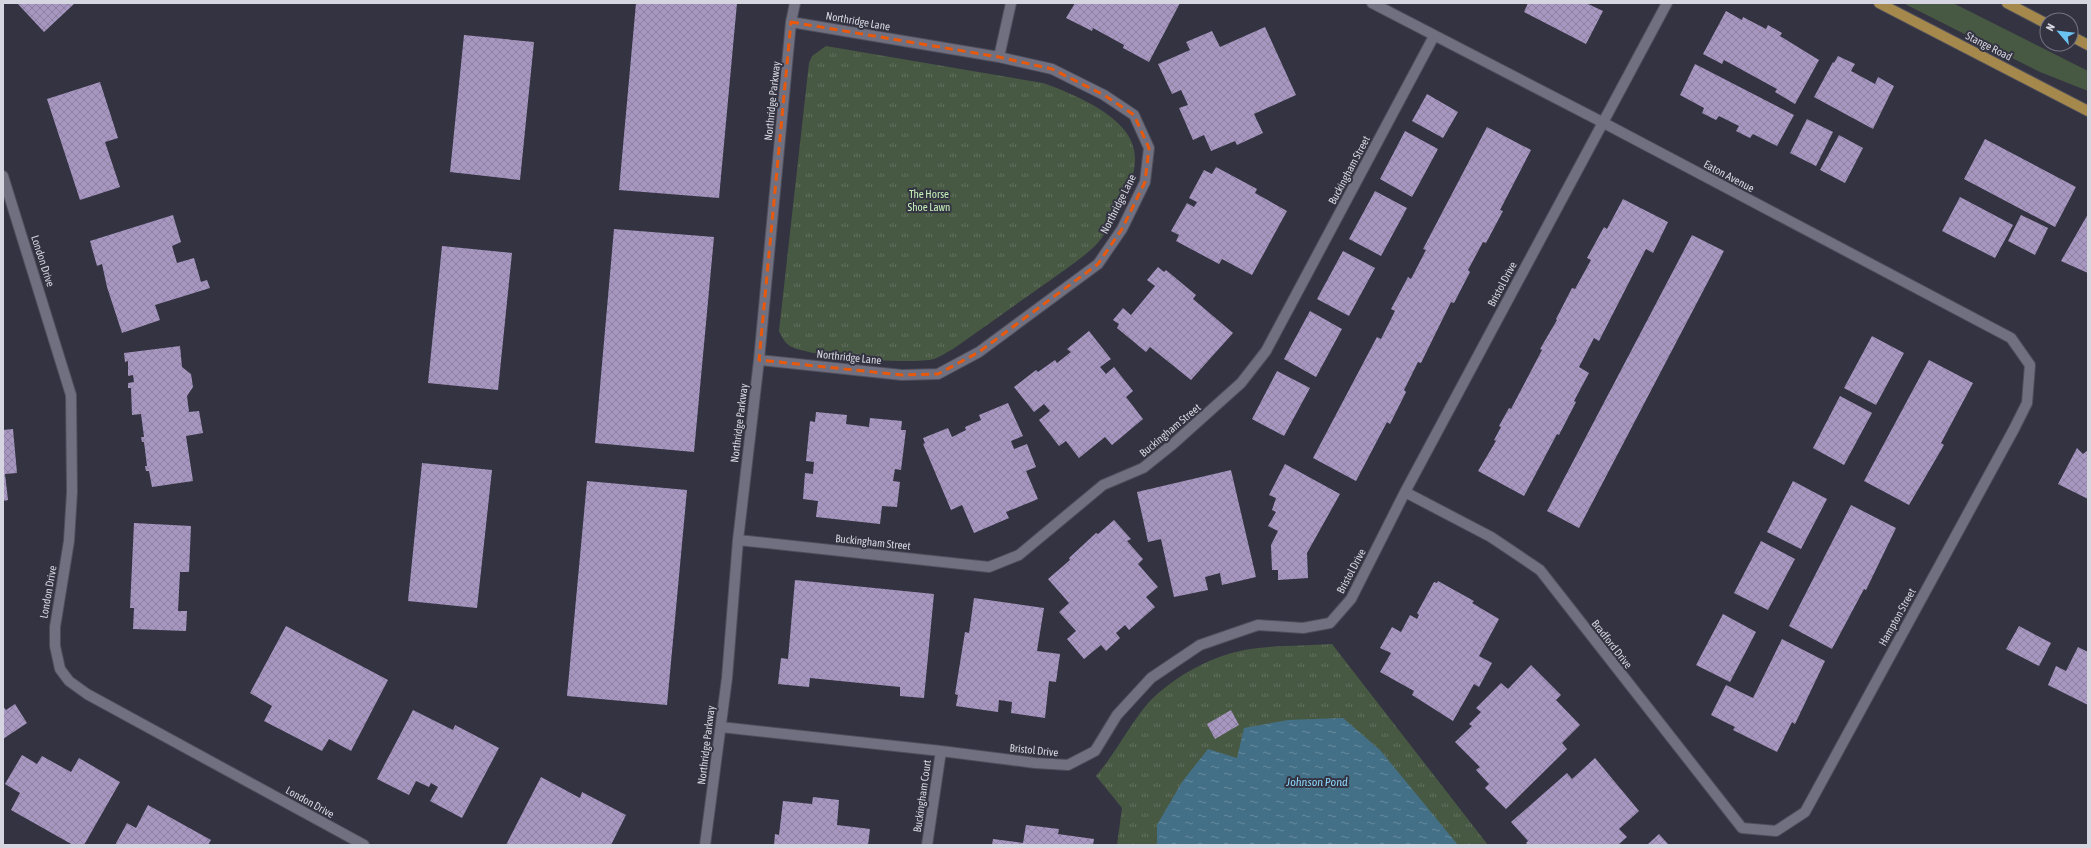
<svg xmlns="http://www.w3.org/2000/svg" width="2091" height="848" font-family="'Asap Condensed',sans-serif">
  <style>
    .grass { fill: #485943 }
    .park { fill: url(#park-tufts) }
    .water { fill: url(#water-ripples) }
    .building { fill: url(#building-cross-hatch) }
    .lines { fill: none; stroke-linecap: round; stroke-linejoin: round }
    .minor-casing { stroke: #4f4f5c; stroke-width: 12 }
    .major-casing { stroke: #4f4f5c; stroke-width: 12 }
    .minor { stroke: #707081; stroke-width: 10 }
    .major { stroke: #a5894c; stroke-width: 10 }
    .marked { fill: none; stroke: #e8590c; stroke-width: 3; stroke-dasharray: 8 5; stroke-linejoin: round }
    .labels { text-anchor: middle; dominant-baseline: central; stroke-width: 4; stroke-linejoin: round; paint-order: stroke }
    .street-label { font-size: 11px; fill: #d6d6e0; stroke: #333342 }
    .park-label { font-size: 11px; fill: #c4f1b7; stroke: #333342 }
    .water-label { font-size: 12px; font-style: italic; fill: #89d3f9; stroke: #333342 }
  </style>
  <defs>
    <pattern id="park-tufts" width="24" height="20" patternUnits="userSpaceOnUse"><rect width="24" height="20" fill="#485943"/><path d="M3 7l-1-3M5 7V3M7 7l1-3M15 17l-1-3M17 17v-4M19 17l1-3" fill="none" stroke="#62705e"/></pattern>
    <pattern id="water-ripples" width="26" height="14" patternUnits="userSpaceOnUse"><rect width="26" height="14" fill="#447087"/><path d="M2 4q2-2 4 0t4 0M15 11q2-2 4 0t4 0" fill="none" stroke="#678a9d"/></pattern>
    <pattern id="building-cross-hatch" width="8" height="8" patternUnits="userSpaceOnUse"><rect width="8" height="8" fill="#a797c0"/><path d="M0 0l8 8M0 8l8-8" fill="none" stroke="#8d81a1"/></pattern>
  </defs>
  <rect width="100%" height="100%" fill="#333342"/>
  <!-- grass -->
  <path class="grass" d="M1903 3H1953L2088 71V91L2040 72Z"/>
  <!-- park -->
  <path class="park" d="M826 46 1043 83C1061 89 1076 96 1093 105 1139 132 1146 158 1120 205 1113 218 1106 235 1095 246 1079 261 1060 273 1042 286 1012 307 983 328 953 349 947 352 940 357 934 359 911 365 812 357 792 347 785 344 782 337 779 331L809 63 812 56Z
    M1332 644 1488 845H1117L1122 808 1096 776C1116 753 1129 725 1149 702 1174 676 1215 654 1250 649 1277 645 1305 646 1332 644Z"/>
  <!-- water -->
  <path class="water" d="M1343 718 1380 750 1458 845H1157V825L1182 782 1208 749 1237 758 1244 728 1288 720Z"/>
  <!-- building -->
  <path class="building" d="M17 3H75L44 32Z
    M636 3H737L719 198 619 190Z
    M1075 3H1180L1149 62 1123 48 1124 45 1093 28 1092 31 1066 18Z
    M1528 3H1586L1603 11 1586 44 1524 12Z
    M1726 11 1742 20 1743 17 1766 29 1768 25 1782 33 1780 36 1819 60 1795 104 1775 92 1777 89 1724 60 1722 64 1703 54Z
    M1265 27 1296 95 1254 114 1263 133 1237 145 1235 141 1211 151 1204 135 1193 140 1179 108 1188 105 1181 90 1172 94 1158 64 1190 50 1186 42 1212 31 1220 47Z
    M464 35 534 42 520 180 450 172Z
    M1838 56 1855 64 1851 71 1875 84 1878 77 1894 86 1873 129 1814 97 1833 62 1834 63Z
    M1695 64 1794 115 1777 146 1753 134 1750 138 1736 131 1739 126 1719 116 1716 120 1702 113 1704 108 1680 95Z
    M100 82 118 138 105 142 120 187 80 200 47 99Z
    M1427 94 1458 112 1443 138 1412 121Z
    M1807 119 1833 132 1816 166 1790 153Z
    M1487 127 1531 150 1500 210 1503 211 1486 243 1483 242 1468 270 1470 272 1454 303 1451 302 1421 363 1418 362 1404 390 1406 392 1390 424 1387 422 1356 481 1313 458 1377 337 1381 339 1395 311 1391 309 1408 277 1411 279 1426 250 1423 249Z
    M1405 131 1438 149 1412 197 1380 179Z
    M1839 135 1863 148 1845 183 1820 170Z
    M1985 139 2076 187 2055 227 1964 179Z
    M1216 167 1257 189 1255 193 1287 211 1252 275 1222 259 1219 264 1176 241 1179 235 1171 231 1187 203 1194 207 1197 202 1189 198 1204 170 1212 174Z
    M1375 191 1407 208 1381 256 1349 239Z
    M1960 197 2013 225 1995 258 1942 231Z
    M1623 199 1668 222 1653 253 1646 249 1599 341 1594 338 1579 367 1589 373 1574 401 1576 402 1559 435 1557 434 1524 496 1478 471 1496 441 1494 440 1501 427 1499 426 1509 408 1511 409 1542 350 1540 349 1557 320 1556 319 1572 288 1575 289 1591 260 1587 258 1604 227 1607 229Z
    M2088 214V273L2061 261Z
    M173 215 181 242 172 246 177 263 194 258 201 282 207 280 210 288 155 305 160 320 122 333 107 287 102 264 97 266 90 241Z
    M2021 215 2048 228 2035 255 2008 241Z
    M614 229 714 237 694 452 595 443Z
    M1692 235 1724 251 1579 528 1547 511Z
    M442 246 512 253 498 390 428 383Z
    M1343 251 1375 268 1349 316 1317 299Z
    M1158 267 1164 272 1166 270 1196 295 1193 299 1233 333 1191 380 1150 347 1146 352 1117 328 1119 324 1113 320 1123 308 1131 315 1155 286 1147 280Z
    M1310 311 1342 329 1316 377 1284 359Z
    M1089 331 1111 359 1100 367 1106 374 1114 367 1133 391 1126 397 1143 419 1112 445 1105 437 1079 458 1066 441 1059 446 1039 420 1050 411 1044 404 1034 412 1014 387 1036 370 1038 372 1055 360 1057 363 1071 352 1067 349Z
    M1872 336 1904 353 1876 405 1844 388Z
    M180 346 182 367 191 374 193 387 187 396 189 412 199 411 203 433 186 436 193 481 152 487 149 471H146L145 466H147L144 442H142L141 437H144L141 414 132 415 131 388H128V383L134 382 133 375 128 376V361L125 362 124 353Z
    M1929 360 1973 383 1941 443 1944 445 1909 505 1864 481Z
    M1277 371 1310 388 1284 436 1252 419Z
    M1840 396 1872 413 1844 465 1813 448Z
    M1008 403 1023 436 1011 441 1014 449 1027 444 1036 467 1026 471 1038 499 1006 512 1009 518 974 533 962 505 951 510 923 444 925 443 923 438 948 428 952 437 966 430 965 427 981 420 979 415Z
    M816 412 847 415 846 424 869 427 870 418 902 421 901 430H906L901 470 895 469 893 481 900 482 897 507 882 506 880 524 816 517 818 501 803 499 805 473 813 474 814 462 806 461 810 421 815 422Z
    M13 429 17 473 5 474 8 500 3 501V430Z
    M2077 448 2083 454 2088 450V499L2058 484Z
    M422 463 492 470 477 608 408 601Z
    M1285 464 1340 494 1307 553 1308 578 1278 580V570H1272L1271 545 1278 531 1268 526 1276 512 1272 510 1276 498 1269 495Z
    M1231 470 1256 577 1222 585 1220 573 1205 577 1208 590 1174 597 1161 539 1148 542 1137 492Z
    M587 481 687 490 667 705 567 696Z
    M1793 481 1827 499 1801 549 1767 532Z
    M1851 505 1896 528 1866 590 1864 589 1832 649 1789 626Z
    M1114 520 1131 539 1127 541 1143 559 1138 564 1158 587 1146 597 1155 607 1129 630 1125 625 1116 633 1120 638 1106 651 1101 645 1084 659 1067 639 1076 631 1059 612 1069 603 1048 579 1070 560 1069 558 1096 533 1098 534Z
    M134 523 191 526 189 572H180L178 611H187L186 631 133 629 134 608H130Z
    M1761 541 1795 559 1768 610 1734 593Z
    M795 580 934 594 924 698 900 696V687L810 678 809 687 778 684 781 658 788 659Z
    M1438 581 1474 601 1472 603 1499 619 1479 656 1492 663 1479 687 1474 684 1453 721 1412 695 1414 691 1380 672 1391 653 1380 648 1392 627 1401 632 1410 615 1417 619 1419 615 1417 613 1434 582 1437 583Z
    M974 598 1044 608 1037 651 1060 654 1056 682 1049 681 1045 718 1011 713 1012 702 999 700 998 712 956 706 958 695 955 694 965 632 969 633Z
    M1723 614 1756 632 1730 682 1696 665Z
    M286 626 388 680 351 751 329 739 322 751 264 721 272 706 250 693Z
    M2019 626 2051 643 2039 666 2006 649Z
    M1782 639 1825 661 1795 724 1792 722 1777 752 1733 730 1735 727 1711 715 1726 685 1753 698Z
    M2078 647 2088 652V705L2048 685 2056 666 2066 671Z
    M1531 665 1561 695 1556 700 1580 725 1562 743 1567 749 1506 809 1485 788 1489 784 1476 770 1480 767 1455 742 1472 726 1469 724 1481 712 1476 708 1501 683 1508 689Z
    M15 704 27 723 3 739V706L6 710Z
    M413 710 453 730 455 725 499 748 462 818 430 801 438 787 431 783 429 787 416 781 409 795 377 779Z
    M1231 710 1239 725 1215 739 1207 724Z
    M22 755 37 764 42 756 71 772 79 758 120 782 84 845H73L11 810 20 793 5 784Z
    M1595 758 1639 811 1619 829 1627 837 1618 845H1528L1526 843 1528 841 1511 822 1567 773 1572 779Z
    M541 777 580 798 582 792 626 815 611 845H506Z
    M813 797 839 800 837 825 870 829 868 845H774L775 834 779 835 783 801 812 804Z
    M148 805 211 840 208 845H115L127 823 136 828Z
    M1026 825 1059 829 1058 834 1094 839 1093 845H992L993 839 1023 843Z
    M1659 834 1669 845H1647Z"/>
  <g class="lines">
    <defs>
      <path id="minor" d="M1372 3 1602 122 2011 338 2030 365 2027 403 2014 429 1805 812 1776 831 1742 828 1540 570 1491 537 1405 492
        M999 57 1011 3
        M3 176 71 395 72 492 69 541 55 627V646L60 669 69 681 87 694 364 845
        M759 360 902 375 938 374 979 352 1098 264 1122 229 1145 182 1149 148 1134 115 1104 95 1052 69 999 57 791 22
        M738 540 989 567 1019 555 1103 485 1143 468 1173 444 1241 383 1266 351 1434 36
        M721 727 941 751 1035 763 1068 765 1095 751 1117 715 1151 678 1200 645 1258 625 1303 628 1330 623 1351 599 1405 492 1667 3
        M705 845 727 678 738 540 759 360 791 22 795 3
        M927 845 941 751"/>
      <path id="major" d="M1879 3 2088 111
        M2007 3 2047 24
        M2071 36 2088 45"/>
    </defs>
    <!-- minor casing -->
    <use href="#minor" class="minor-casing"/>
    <!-- major casing -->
    <use href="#major" class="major-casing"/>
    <!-- minor -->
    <use href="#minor" class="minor"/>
    <!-- major -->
    <use href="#major" class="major"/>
  </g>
  <!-- marked area -->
  <path class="marked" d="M791 22 999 57 1052 69 1104 95 1134 115 1149 148 1145 182 1122 229 1098 264 979 352 938 374 902 375 759 360Z"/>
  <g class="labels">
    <!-- street labels -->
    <g class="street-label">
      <text transform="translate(858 21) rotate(10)">Northridge Lane</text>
      <text transform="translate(1989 46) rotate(27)">Stange Road</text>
      <text transform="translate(772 101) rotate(-84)">Northridge Parkway</text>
      <text transform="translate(1349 170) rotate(-62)">Buckingham Street</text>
      <text transform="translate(1729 176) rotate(28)">Eaton Avenue</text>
      <text transform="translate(1118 204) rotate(-63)">Northridge Lane</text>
      <text transform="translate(43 261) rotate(72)">London Drive</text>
      <text transform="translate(1502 284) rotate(-62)">Bristol Drive</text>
      <text transform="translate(849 357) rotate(6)">Northridge Lane</text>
      <text transform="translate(739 423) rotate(-83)">Northridge Parkway</text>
      <text transform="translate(1170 430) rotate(-40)">Buckingham Street</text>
      <text transform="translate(873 542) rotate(6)">Buckingham Street</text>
      <text transform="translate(1351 571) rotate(-62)">Bristol Drive</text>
      <text transform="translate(48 592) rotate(-80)">London Drive</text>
      <text transform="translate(1897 617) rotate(-61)">Hampton Street</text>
      <text transform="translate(1612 644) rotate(52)">Bradford Drive</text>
      <text transform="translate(706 745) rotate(-83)">Northridge Parkway</text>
      <text transform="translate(1034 750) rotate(6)">Bristol Drive</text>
      <text transform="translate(922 796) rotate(-82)">Buckingham Court</text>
      <text transform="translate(310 802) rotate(29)">London Drive</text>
    </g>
    <!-- park labels -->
    <g class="park-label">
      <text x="929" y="194">The Horse<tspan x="929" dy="13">Shoe Lawn</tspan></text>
    </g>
    <!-- water labels -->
    <g class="water-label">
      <text x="1317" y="782">Johnson Pond</text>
    </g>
  </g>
  <!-- border -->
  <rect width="2091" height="848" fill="none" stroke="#d6d6e0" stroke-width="8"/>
  <!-- north arrow -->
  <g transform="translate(2059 32) rotate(298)"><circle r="19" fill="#333342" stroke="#747481"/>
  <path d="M0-3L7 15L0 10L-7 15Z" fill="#6ac3f1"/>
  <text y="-6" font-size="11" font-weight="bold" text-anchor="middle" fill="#d6d6e0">N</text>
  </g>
</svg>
